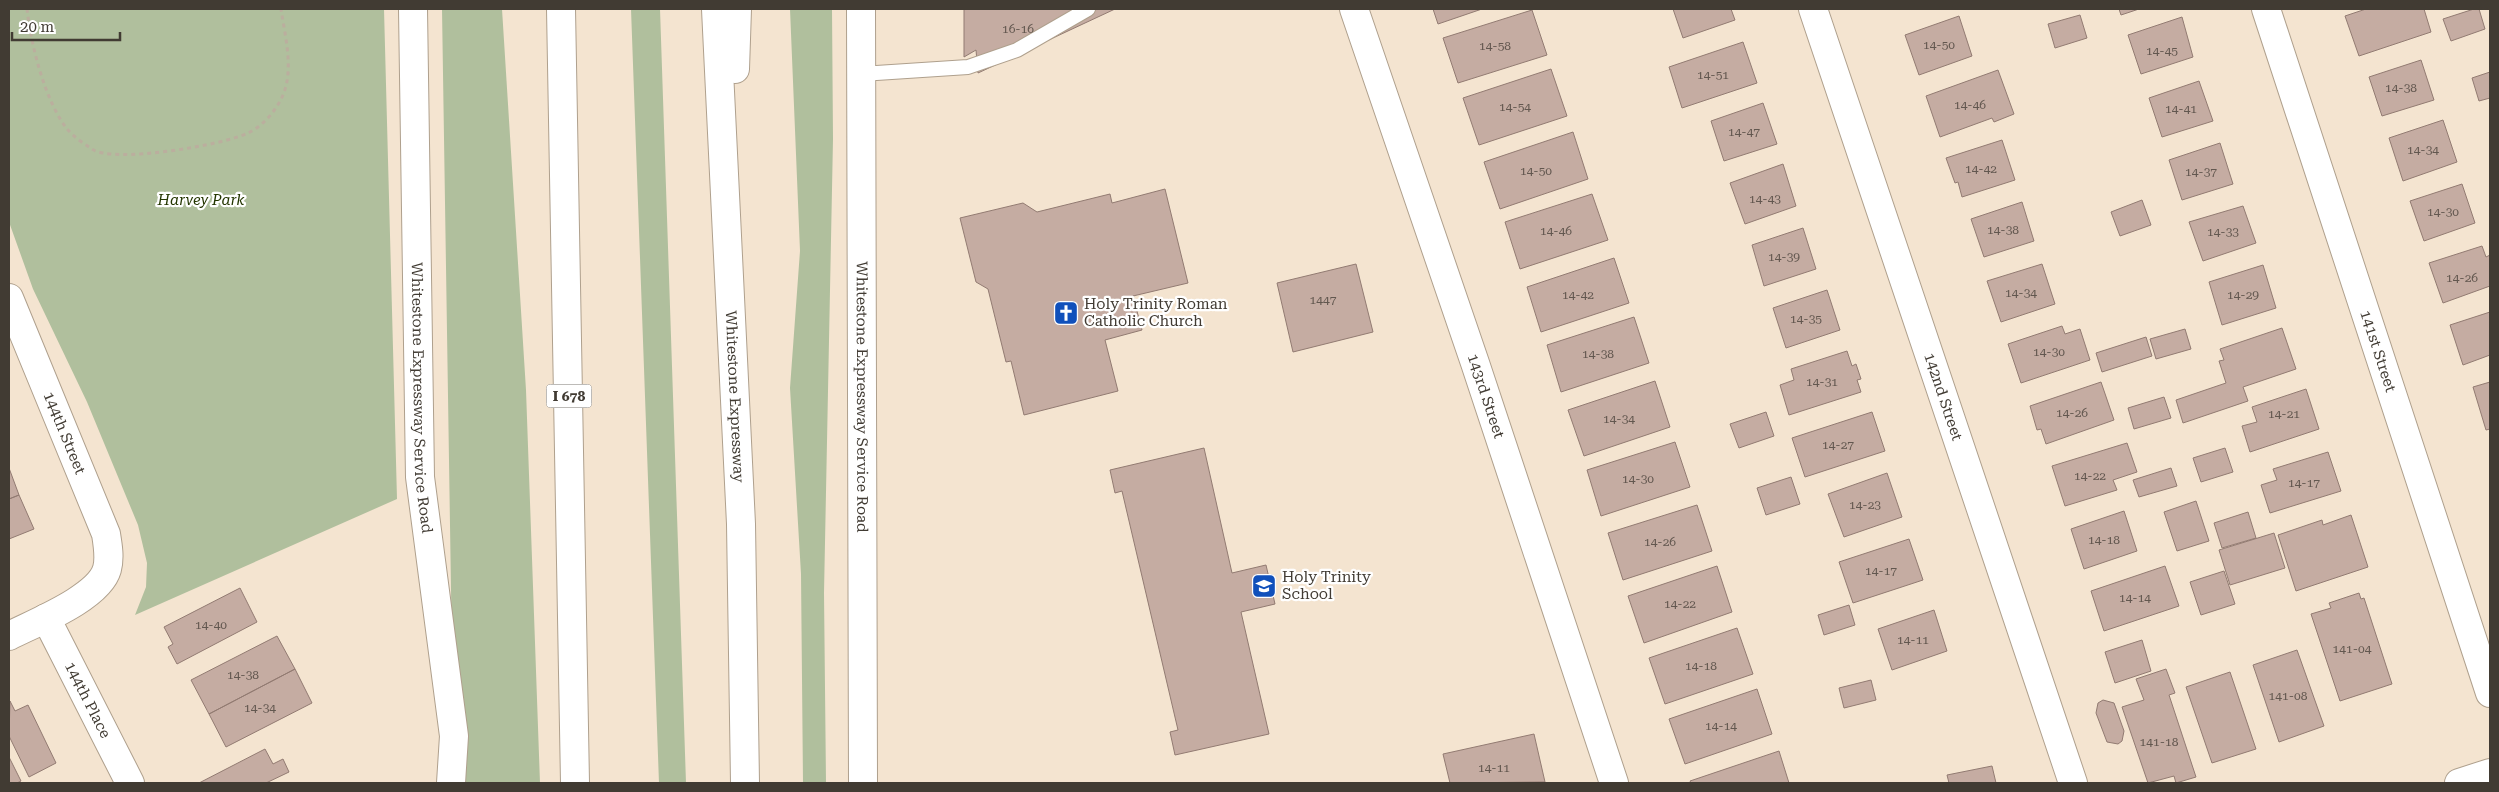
<svg xmlns="http://www.w3.org/2000/svg" width="2499" height="792" font-family="'Roboto Serif',serif">
  <style>
    .green { fill: #b0bf9d }
    .building { fill: #c5aca2; stroke: #927b72 }
    .lines { fill: none; stroke-linecap: round; stroke-linejoin: round }
    .lane-casing { stroke: #afa08d; stroke-width: 16 }
    .street-casing { stroke: #afa08d; stroke-width: 30 }
    .secondary-casing { stroke: #afa08d; stroke-width: 30 }
    .highway-casing { stroke: #afa08d; stroke-width: 30 }
    .path { stroke: #bbae9e; stroke-width: 3; stroke-dasharray: 4 4; stroke-linecap: butt }
    .lane { stroke: #fff; stroke-width: 14 }
    .street { stroke: #fff; stroke-width: 28 }
    .secondary { stroke: #fff; stroke-width: 28 }
    .highway { stroke: #fff; stroke-width: 28 }
    .labels { text-anchor: middle; dominant-baseline: central; stroke-width: 4.5; stroke-linejoin: round; paint-order: stroke }
    .number-label { font-size: 12px; fill: #62574f }
    .shield { fill: #fff; stroke: #7a7670; stroke-width: 1 }
    .shield-label { font-size: 14px; font-weight: bold; fill: #413b33 }
    .park-label { font-size: 15px; font-style: italic; fill: #243600; stroke: #fff }
    .poi-label { font-size: 15px; fill: #413b33; stroke: #fff; text-anchor: start }
    .street-label { font-size: 15px; fill: #413b33; stroke: #fff }
  </style>
  <rect width="100%" height="100%" fill="#f4e4d0"/>
  <!-- green -->
  <path class="green" d="M9 9H384L397 499 135 615 146 587 147 563 138 525 87 402 33 289 9 222Z
    M442 9H502L526 390 540 783H454Z
    M631 9H660L686 783H659Z
    M790 9H832L833 139 824 593 826 783H803L801 574 790 388 800 251Z"/>
  <!-- building -->
  <path class="building" d="M964 9H1115L978 73 976 50 964 57Z
    M1433 9H1482L1438 24Z
    M1673 9H1731L1735 20 1683 38Z
    M2119 9H2139L2121 15Z
    M2366 9H2424L2431 32 2359 56 2345 16Z
    M2474 9H2479L2485 29 2451 41 2443 19Z
    M1532 10 1547 55 1458 83 1443 38Z
    M2080 15 2087 38 2055 48 2048 24Z
    M1959 16 1972 56 1919 75 1905 35Z
    M2182 17 2193 57 2141 74 2128 35Z
    M1743 42 1757 83 1682 108 1669 67Z
    M2421 60 2434 100 2382 116 2369 77Z
    M1551 69 1567 116 1479 145 1463 98Z
    M1998 70 2014 114 1994 122 1992 118 1940 137 1926 96Z
    M2490 72V98L2479 101 2472 78Z
    M2199 81 2213 121 2162 137 2149 98Z
    M1763 103 1777 144 1724 161 1711 121Z
    M2443 120 2457 162 2403 181 2389 138Z
    M1573 132 1588 179 1500 209 1484 162Z
    M2002 140 2015 180 1962 197 1958 182 1955 183 1946 158Z
    M2220 143 2233 184 2182 200 2169 160Z
    M1783 164 1796 206 1745 224 1730 183Z
    M2462 184 2475 223 2424 241 2410 201Z
    M1165 189 1188 283 1133 296 1142 330 1105 340 1118 391 1024 415 1011 361 1006 362 988 289 976 282 960 218 1023 203 1037 212 1110 194 1112 203Z
    M1592 194 1608 240 1520 269 1505 222Z
    M2142 200 2151 225 2120 236 2111 212Z
    M2022 202 2034 241 1984 257 1971 219Z
    M2243 206 2256 243 2203 261 2189 222Z
    M1803 228 1816 269 1764 286 1752 245Z
    M2482 246 2486 257 2490 255V286L2443 303 2429 263Z
    M1614 258 1629 303 1541 332 1527 287Z
    M1356 264 1373 332 1293 352 1277 283Z
    M2042 264 2055 304 2001 322 1987 281Z
    M2263 265 2276 308 2222 325 2209 282Z
    M1827 290 1840 330 1786 348 1773 308Z
    M2490 312V355L2463 365 2450 325Z
    M1634 317 1649 363 1561 392 1547 345Z
    M2062 326 2065 334 2080 329 2090 360 2021 383 2008 344Z
    M2282 328 2296 369 2243 387 2248 401 2183 423 2176 400 2226 383 2219 361 2224 360 2220 349Z
    M2185 329 2191 349 2156 359 2150 339Z
    M2146 337 2152 356 2102 372 2096 353Z
    M1847 351 1852 366 1856 364 1861 379 1857 380 1861 392 1789 415 1780 385 1794 380 1791 369Z
    M1655 381 1670 427 1584 456 1568 410Z
    M2101 382 2114 420 2046 444 2041 429 2037 430 2030 406Z
    M2490 382V429L2486 430 2473 387Z
    M2306 389 2319 429 2250 452 2242 426 2257 422 2252 407Z
    M2164 397 2171 418 2134 429 2128 408Z
    M1766 412 1774 436 1739 448 1730 424Z
    M1872 412 1885 451 1805 477 1792 438Z
    M1675 442 1690 487 1601 516 1587 470Z
    M2127 443 2137 472 2113 480 2117 490 2065 506 2052 466Z
    M1204 448 1232 573 1266 565 1275 604 1241 612 1269 734 1175 755 1170 732 1178 730 1122 491 1115 493 1110 470Z
    M2225 448 2233 472 2201 482 2193 458Z
    M2328 452 2341 491 2270 513 2261 485 2277 480 2273 469Z
    M9 468 19 495 9 499Z
    M2171 468 2177 486 2139 497 2133 480Z
    M1887 473 1902 517 1844 537 1828 494Z
    M1791 477 1800 504 1766 515 1757 488Z
    M19 495 34 529 9 539V499Z
    M2196 501 2209 541 2177 551 2164 512Z
    M1697 505 1712 551 1623 580 1608 533Z
    M2124 511 2137 551 2084 569 2071 529Z
    M2248 512 2256 538 2222 548 2214 523Z
    M2351 515 2368 567 2296 591 2278 535 2322 520 2323 525Z
    M2274 533 2285 568 2230 585 2219 550Z
    M1909 539 1923 580 1853 603 1839 562Z
    M1717 566 1732 612 1644 643 1628 596Z
    M2165 566 2179 606 2104 631 2091 591Z
    M2224 571 2235 604 2201 615 2190 582Z
    M240 588 257 622 177 664 168 647 173 644 164 627Z
    M2359 593 2361 599 2364 598 2392 684 2340 701 2311 614 2331 608 2329 603Z
    M1849 605 1855 625 1824 635 1818 615Z
    M1934 610 1947 651 1892 670 1878 629Z
    M1737 628 1753 674 1665 704 1649 658Z
    M277 636 295 669 209 714 191 680Z
    M2142 640 2151 671 2115 683 2105 652Z
    M2297 650 2324 726 2279 742 2253 665Z
    M295 669 312 703 226 747 209 714Z
    M2166 669 2175 693 2169 695 2196 777 2176 783 2174 776 2148 783 2122 707 2144 700 2136 679Z
    M2230 672 2256 749 2212 763 2186 687Z
    M1871 680 1876 700 1844 708 1839 688Z
    M1757 689 1772 734 1685 764 1669 719Z
    M2103 700 2114 703 2124 731 2122 741 2118 744 2107 742 2096 713 2098 703Z
    M10 701 15 711 28 705 56 763 29 777 9 736Z
    M1534 734 1545 782 1450 783 1443 754Z
    M265 749 273 764 283 759 289 772 266 783H199Z
    M1779 751 1789 783H1691L1690 781Z
    M9 757 21 781 17 783H9Z
    M1992 766 1996 783H1949L1947 775Z"/>
  <g class="lines">
    <defs>
      <path id="lane" d="M861 74 968 67 1017 50 1088 9"/>
      <g id="street">
        <path id="s1" d="M1354 9 1475 363 1614 783"/>
        <path id="s2" d="M1813 9 2073 783"/>
        <path id="s3" d="M2266 9 2490 693"/>
        <path id="s4" d="M9 298 106 534C108 546 110 558 107 569 99 598 34 623 9 636"/>
        <path id="s5" d="M46 618 130 783"/>
      </g>
      <g id="secondary">
        <path id="s6" d="M413 9 420 477 454 736 451 783"/>
        <path id="s7" d="M861 9 863 783"/>
        <path d="M2459 783 2490 773"/>
      </g>
      <g id="highway">
        <path d="M561 9 575 783"/>
        <path id="s8" d="M716 9 741 524 745 783"/>
        <path d="M735 69 737 9"/>
      </g>
    </defs>
    <!-- lane casing -->
    <use href="#lane" class="lane-casing"/>
    <!-- street casing -->
    <use href="#street" class="street-casing"/>
    <!-- secondary casing -->
    <use href="#secondary" class="secondary-casing"/>
    <!-- highway casing -->
    <use href="#highway" class="highway-casing"/>
    <!-- path -->
    <path class="path" d="M27 9C31 45 45 102 68 130 74 137 84 144 92 149 112 164 224 145 248 133 263 126 276 111 283 95 294 69 285 36 281 9"/>
    <!-- lane -->
    <use href="#lane" class="lane"/>
    <!-- street -->
    <use href="#street" class="street"/>
    <!-- secondary -->
    <use href="#secondary" class="secondary"/>
    <!-- highway -->
    <use href="#highway" class="highway"/>
  </g>
  <!-- icons -->
  <defs>
    <symbol id="church-square" viewBox="-11 -11 22 22"><rect x="-9" y="-9" width="18" height="18" rx="4" fill="#1050bb" stroke="#fff"/><path d="M-1.2-6h2.4v3.5h3.3v2.4h-3.3V6h-2.4V-.1h-3.3v-2.4h3.3Z" fill="#fff"/></symbol>
    <symbol id="school-square" viewBox="-11 -11 22 22"><rect x="-9" y="-9" width="18" height="18" rx="4" fill="#1050bb" stroke="#fff"/><path d="M0-5L7-2L0 1L-7-2ZM-4 1L0 2.5L4 1V4Q0 6-4 4Z" fill="#fff"/></symbol>
  </defs>
  <g fill-rule="evenodd">
    <use href="#church-square" x="1052" y="299" width="28" height="28"/>
    <use href="#school-square" x="1250" y="572" width="28" height="28"/>
  </g>
  <g class="labels">
    <!-- number labels -->
    <g class="number-label">
      <text x="1018" y="29">16-16</text>
      <text x="1939" y="45">14-50</text>
      <text x="1495" y="46">14-58</text>
      <text x="2162" y="51">14-45</text>
      <text x="1713" y="75">14-51</text>
      <text x="2401" y="88">14-38</text>
      <text x="1970" y="105">14-46</text>
      <text x="1515" y="107">14-54</text>
      <text x="2181" y="109">14-41</text>
      <text x="1744" y="132">14-47</text>
      <text x="2423" y="150">14-34</text>
      <text x="1981" y="169">14-42</text>
      <text x="1536" y="171">14-50</text>
      <text x="2201" y="172">14-37</text>
      <text x="1765" y="199">14-43</text>
      <text x="2443" y="212">14-30</text>
      <text x="2003" y="230">14-38</text>
      <text x="1556" y="231">14-46</text>
      <text x="2223" y="232">14-33</text>
      <text x="1784" y="257">14-39</text>
      <text x="2462" y="278">14-26</text>
      <text x="2021" y="293">14-34</text>
      <text x="1578" y="295">14-42</text>
      <text x="2243" y="295">14-29</text>
      <text x="1323" y="300">1447</text>
      <text x="1806" y="319">14-35</text>
      <text x="2049" y="352">14-30</text>
      <text x="1598" y="354">14-38</text>
      <text x="1822" y="382">14-31</text>
      <text x="2072" y="413">14-26</text>
      <text x="2284" y="414">14-21</text>
      <text x="1619" y="419">14-34</text>
      <text x="1838" y="445">14-27</text>
      <text x="2090" y="476">14-22</text>
      <text x="1638" y="479">14-30</text>
      <text x="2304" y="483">14-17</text>
      <text x="1865" y="505">14-23</text>
      <text x="2104" y="540">14-18</text>
      <text x="1660" y="542">14-26</text>
      <text x="1881" y="571">14-17</text>
      <text x="2135" y="598">14-14</text>
      <text x="1680" y="604">14-22</text>
      <text x="211" y="625">14-40</text>
      <text x="1913" y="640">14-11</text>
      <text x="2352" y="649">141-04</text>
      <text x="1701" y="666">14-18</text>
      <text x="243" y="675">14-38</text>
      <text x="2288" y="696">141-08</text>
      <text x="260" y="708">14-34</text>
      <text x="1721" y="726">14-14</text>
      <text x="2159" y="742">141-18</text>
      <text x="1494" y="768">14-11</text>
    </g>
    <!-- shield labels -->
    <rect class="shield" x="546.5" y="384.5" width="45" height="23" rx="4"/>
    <g class="shield-label">
      <text x="569" y="396">I 678</text>
    </g>
    <!-- park labels -->
    <g class="park-label">
      <text x="201" y="200">Harvey Park</text>
    </g>
    <!-- poi labels -->
    <g class="poi-label">
      <text x="1084" y="304">Holy Trinity Roman<tspan x="1084" dy="17">Catholic Church</tspan></text>
      <text x="1282" y="577">Holy Trinity<tspan x="1282" dy="17">School</tspan></text>
    </g>
    <!-- street labels -->
    <g class="street-label">
      <text stroke="none"><textPath href="#s3" startOffset="360">141st Street</textPath></text>
      <text stroke="none"><textPath href="#s1" startOffset="409">143rd Street</textPath></text>
      <text stroke="none"><textPath href="#s8" startOffset="388">Whitestone Expressway</textPath></text>
      <text stroke="none"><textPath href="#s7" startOffset="388">Whitestone Expressway Service Road</textPath></text>
      <text stroke="none"><textPath href="#s2" startOffset="409">142nd Street</textPath></text>
      <text stroke="none"><textPath href="#s6" startOffset="389">Whitestone Expressway Service Road</textPath></text>
      <text stroke="none"><textPath href="#s4" startOffset="146">144th Street</textPath></text>
      <text stroke="none"><textPath href="#s5" startOffset="92">144th Place</textPath></text>
    </g>
  </g>
  <!-- border -->
  <rect width="2499" height="792" fill="none" stroke="#413b33" stroke-width="20"/>
  <!-- scale -->
  <path d="M12 32v8h108v-8" fill="none" stroke="#413b33" stroke-width="2.5"/>
  <text x="20" y="32" font-size="15" fill="#413b33" stroke="#ffffff" stroke-width="4" paint-order="stroke">20 m</text>
</svg>
